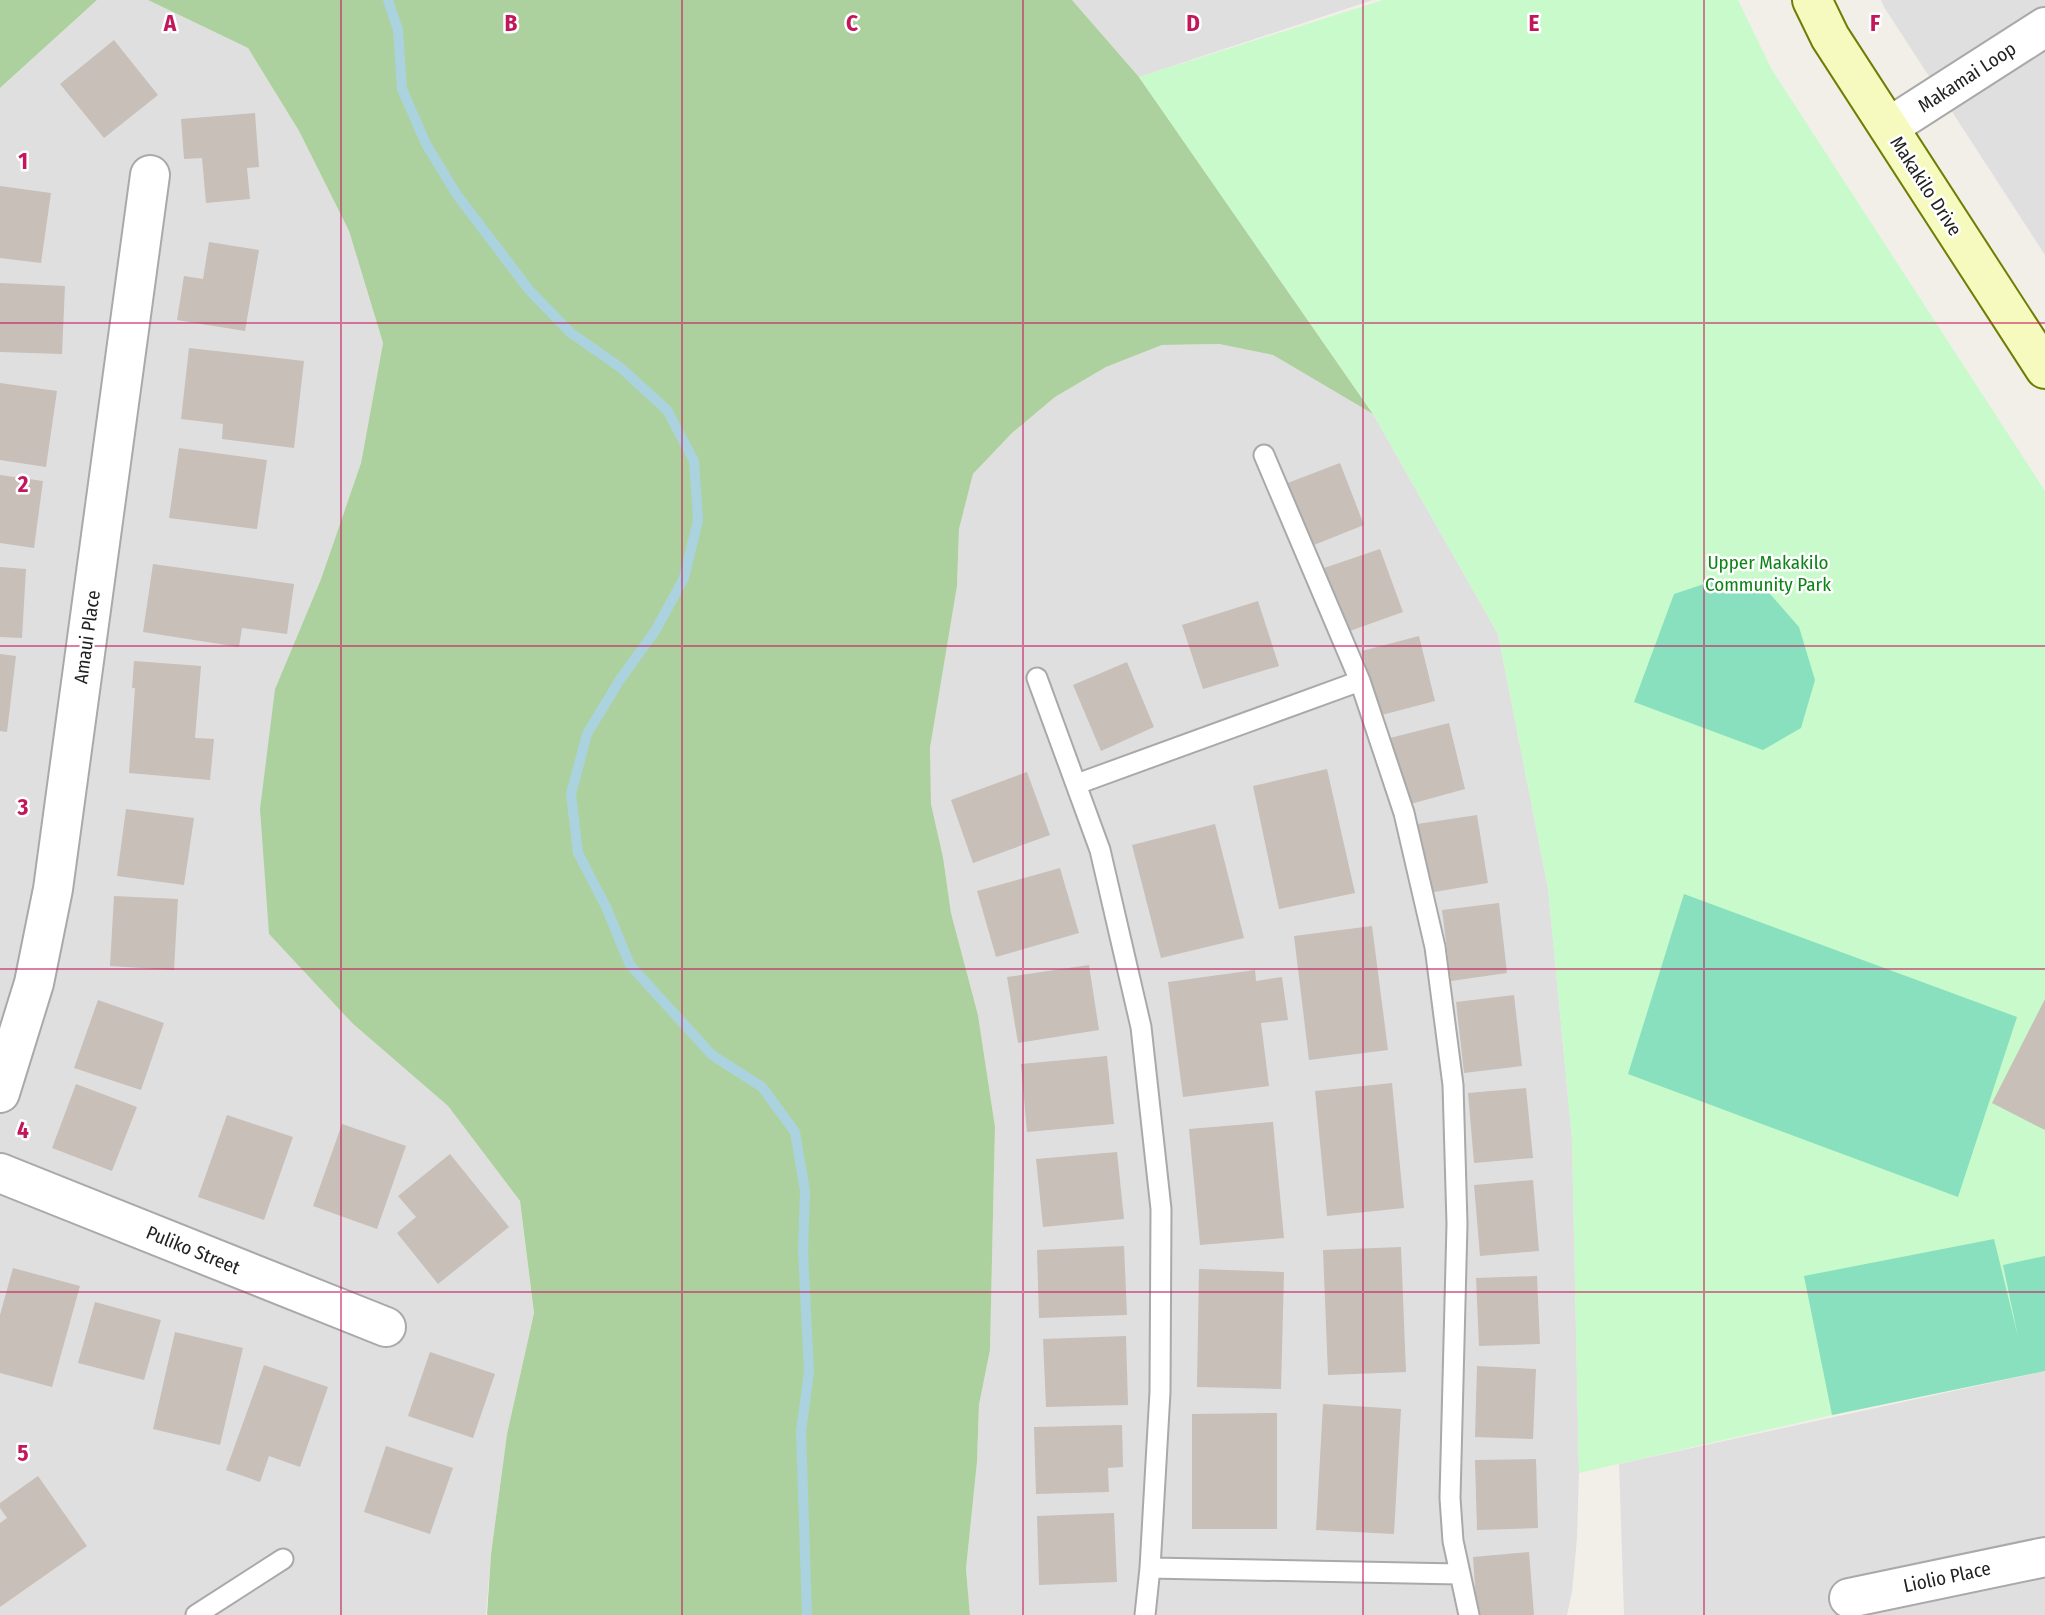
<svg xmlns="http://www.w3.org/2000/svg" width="2045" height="1615" font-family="'Fira Sans Condensed',sans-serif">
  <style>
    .residential { fill: #e0dfdf }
    .forest { fill: #add19e }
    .park { fill: #c8facc }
    .pitch { fill: #88e0be }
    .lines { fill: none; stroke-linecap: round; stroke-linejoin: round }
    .stream { stroke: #aad3df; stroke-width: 10 }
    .building { fill: #c7bfb8 }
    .service-casing { stroke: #a9a9a9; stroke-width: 23 }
    .minor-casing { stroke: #a9a9a9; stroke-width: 42 }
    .secondary-casing { stroke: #707d05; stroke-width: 42 }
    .service { stroke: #fff; stroke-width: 19 }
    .minor { stroke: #fff; stroke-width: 38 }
    .secondary { stroke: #f7fabf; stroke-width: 38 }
    .grid { fill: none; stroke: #c2185b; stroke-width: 2; stroke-opacity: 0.55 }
    .labels { text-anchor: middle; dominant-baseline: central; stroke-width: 5; stroke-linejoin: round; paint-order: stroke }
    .street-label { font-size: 19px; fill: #222; stroke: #fff }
    .park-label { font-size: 19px; fill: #0c8416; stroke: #fff }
    .grid-label { font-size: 23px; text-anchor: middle; font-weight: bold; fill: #c2185b; stroke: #fff; stroke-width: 5; stroke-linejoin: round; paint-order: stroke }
  </style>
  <rect width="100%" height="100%" fill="#f2efe9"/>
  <!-- residential -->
  <path class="residential" d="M97 0H148L248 48 299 131 349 231 383 343 361 463 321 579 275 689 269 934 352 1023 448 1106 520 1201 534 1313 507 1434 491 1554 486 1615H0V88Z
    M1072 0H1373L1139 77Z
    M1881 0H2045V255L1884 7Z
    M1219 344 1273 355 1373 414 1498 634 1548 888 1572 1139 1579 1473 1577 1538 1572 1592 1567 1615H970L966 1569 977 1462 979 1405 990 1350 995 1127 978 1015 951 913 943 857 931 804 930 748 957 586 959 529 973 474 1012 433 1055 397 1106 367 1162 345Z
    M2045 1371V1615H1624L1619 1464Z"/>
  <!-- forest -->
  <path class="forest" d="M0 0H97L0 88Z
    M148 0H1072L1139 77 1373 414 1273 355 1219 344 1162 345 1106 367 1055 397 1012 433 973 474 959 529 957 586 930 748 931 804 943 857 951 913 978 1015 995 1127 990 1350 979 1405 977 1462 966 1569 970 1615H487L491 1554 507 1434 534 1313 520 1201 448 1106 352 1023 269 934 260 809 275 689 321 579 361 463 383 343 349 231 299 131 248 48Z"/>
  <!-- park -->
  <path class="park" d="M1383 0H1738L1772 70 2045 491V1371L1832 1415 1579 1473 1572 1139 1548 888 1498 634 1373 414 1139 77Z"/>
  <!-- pitch -->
  <path class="pitch" d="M1716 580 1763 586 1799 627 1815 680 1801 728 1763 750 1634 702 1674 594Z
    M1684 894 2017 1017 1958 1197 1628 1074Z
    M1994 1239 2018 1337 2003 1265 2045 1256V1371L1832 1415 1804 1276Z"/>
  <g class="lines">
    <!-- stream -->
    <path class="stream" d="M388 0 398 30 402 89 426 144 457 195 530 291 571 333 621 368 667 410 694 461 698 520 684 578 655 631 619 681 587 734 571 794 578 853 606 907 630 965 712 1055 762 1087 795 1132 805 1191 803 1251 809 1372 801 1432 807 1615"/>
  </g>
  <!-- building -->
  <path class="building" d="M114 40 158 95 104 138 60 84Z
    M255 113 259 167 247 168 250 199 206 203 202 158 184 159 181 119Z
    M0 186 51 193 41 263 0 258Z
    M209 242 259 250 245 331 177 320 184 276 203 279Z
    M0 283 65 286 62 354 0 352Z
    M189 348 304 361 294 448 222 439 223 424 181 419Z
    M0 383 57 391 46 467 0 460Z
    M179 448 267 460 257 529 169 518Z
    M1340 463 1364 525 1309 547 1285 484Z
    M0 475 43 481 34 548 0 543Z
    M1380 549 1403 612 1347 632 1324 568Z
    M153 564 294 584 287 634 242 628 239 647 143 632Z
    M0 567 26 569 22 638 0 637Z
    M1258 601 1279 666 1203 689 1182 625Z
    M1419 636 1435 701 1378 716 1362 651Z
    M0 654 16 656 7 732 0 731Z
    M134 661 201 666 195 738 214 739 210 780 129 773 135 688H132Z
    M1127 662 1154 727 1101 751 1073 685Z
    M1449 723 1465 789 1407 805 1390 738Z
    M1327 769 1355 893 1279 909 1253 786Z
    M1027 772 1050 835 973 863 951 800Z
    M126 809 194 818 184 885 117 876Z
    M1477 815 1488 883 1428 893 1417 824Z
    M1215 824 1244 938 1161 958 1132 845Z
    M1060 868 1079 933 996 957 977 891Z
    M114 896 178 899 174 970 110 966Z
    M1499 903 1507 973 1451 981 1442 910Z
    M1372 926 1388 1050 1309 1060 1294 936Z
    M1089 965 1099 1030 1018 1043 1007 977Z
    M1255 970 1256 981 1282 977 1288 1020 1261 1023 1269 1086 1183 1097 1168 982Z
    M1514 995 1522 1066 1464 1073 1456 1002Z
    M2045 999V1130L1992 1103Z
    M98 1000 164 1023 141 1090 74 1068Z
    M1107 1056 1114 1124 1027 1132 1021 1064Z
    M1392 1083 1404 1208 1327 1216 1315 1091Z
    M76 1084 137 1107 112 1171 52 1148Z
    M1526 1088 1533 1158 1474 1163 1468 1093Z
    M227 1115 293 1137 264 1220 198 1197Z
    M1273 1122 1284 1238 1200 1245 1189 1129Z
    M342 1124 406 1146 377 1229 313 1206Z
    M1117 1152 1124 1219 1043 1227 1036 1159Z
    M450 1154 509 1227 438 1284 397 1233 416 1217 398 1196Z
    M1533 1180 1539 1251 1480 1256 1474 1185Z
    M1124 1246 1127 1315 1039 1318 1037 1250Z
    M1401 1247 1406 1372 1328 1375 1323 1250Z
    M13 1268 80 1286 52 1387 0 1373V1315Z
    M1199 1269 1284 1272 1281 1389 1197 1387Z
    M1537 1276 1540 1344 1479 1346 1476 1278Z
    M95 1302 161 1320 144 1380 78 1363Z
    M175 1332 243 1348 220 1445 153 1429Z
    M1126 1336 1128 1405 1046 1407 1043 1339Z
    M430 1352 495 1374 473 1438 408 1416Z
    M264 1365 328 1387 300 1467 269 1456 260 1482 226 1470Z
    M1477 1366 1536 1369 1533 1439 1475 1437Z
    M1323 1404 1401 1409 1394 1534 1316 1530Z
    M1277 1413V1529H1192V1414Z
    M1122 1425 1123 1467 1108 1468 1109 1492 1036 1494 1034 1427Z
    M386 1446 453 1468 430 1534 364 1512Z
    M1536 1459 1538 1528 1477 1530 1475 1460Z
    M38 1476 87 1546 0 1607V1523L7 1518 0 1508V1503Z
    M1114 1513 1117 1582 1039 1585 1037 1516Z
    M1529 1552 1534 1615H1477L1473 1557Z"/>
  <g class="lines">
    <defs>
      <path id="service" d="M1264 455 1360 681 1404 813 1435 947 1453 1085 1457 1224 1450 1498 1453 1541 1469 1615
        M1037 678 1100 850 1141 1027 1161 1209 1160 1392 1150 1568 1145 1615
        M1077 784 1360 681
        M1150 1568 1458 1574
        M196 1615 283 1559"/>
      <path id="minor" d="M1889 127 2045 27
        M0 1093 34 983 53 889 150 175
        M0 1173 386 1327
        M1849 1598 2045 1557"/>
      <path id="secondary" d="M1812 0 1830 37 2045 369"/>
    </defs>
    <!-- service casing -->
    <use href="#service" class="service-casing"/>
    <!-- minor casing -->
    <use href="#minor" class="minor-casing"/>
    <!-- secondary casing -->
    <use href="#secondary" class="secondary-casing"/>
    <!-- service -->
    <use href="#service" class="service"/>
    <!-- minor -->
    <use href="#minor" class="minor"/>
    <!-- secondary -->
    <use href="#secondary" class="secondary"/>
  </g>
  <!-- grid -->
  <path class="grid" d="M341 0V1615M682 0V1615M1023 0V1615M1363 0V1615M1704 0V1615M0 323H2045M0 646H2045M0 969H2045M0 1292H2045"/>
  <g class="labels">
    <!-- street labels -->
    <g class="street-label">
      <text transform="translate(1967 77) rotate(-33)">Makamai Loop</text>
      <text transform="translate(1926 186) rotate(57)">Makakilo Drive</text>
      <text transform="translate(87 637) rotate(-82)">Amaui Place</text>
      <text transform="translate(193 1250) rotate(22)">Puliko Street</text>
      <text transform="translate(1947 1577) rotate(-12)">Liolio Place</text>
    </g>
    <!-- park labels -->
    <g class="park-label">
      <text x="1768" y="562">Upper Makakilo<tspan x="1768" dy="22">Community Park</tspan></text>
    </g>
  </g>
  <g class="grid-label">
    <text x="170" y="31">A</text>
    <text x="511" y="31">B</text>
    <text x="852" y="31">C</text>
    <text x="1193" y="31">D</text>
    <text x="1534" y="31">E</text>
    <text x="1875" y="31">F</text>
    <text x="23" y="169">1</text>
    <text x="23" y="492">2</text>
    <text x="23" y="815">3</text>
    <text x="23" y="1138">4</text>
    <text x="23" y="1461">5</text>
  </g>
</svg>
